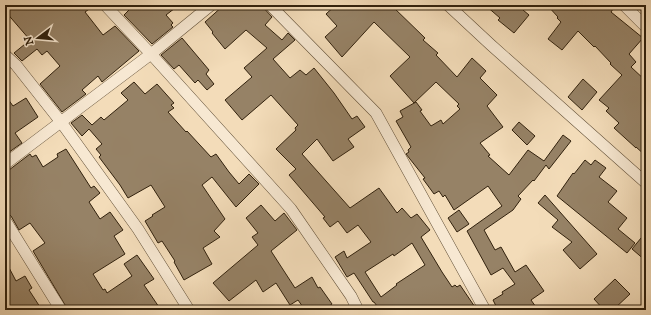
<svg xmlns="http://www.w3.org/2000/svg" width="651" height="315" font-family="'IM FELL DW Pica',serif">
  <style>
    .building { fill: #968266; stroke: #31210d; fill-rule: evenodd }
    .lines { fill: none; stroke-linecap: round; stroke-linejoin: round }
    .minor-casing { stroke: #625038; stroke-width: 12 }
    .minor { stroke: #f7e8d2; stroke-width: 11 }
  </style>
  <rect width="100%" height="100%" fill="#f3dcb9"/>
  <filter id="stains"><feTurbulence type="fractalNoise" baseFrequency=".005" numOctaves="4"/><feColorMatrix values="0 0 0 0 .2 0 0 0 0 .09 0 0 0 0 .02 0 0 0 .5 -.17"/></filter>
  <radialGradient id="worn" r=".72"><stop offset=".6" stop-color="#630" stop-opacity="0"/><stop offset="1" stop-color="#630" stop-opacity=".3"/></radialGradient>
  <!-- building -->
  <path class="building" d="M5 5H95L85 12 103 35 115 26 139 51 102 82 98 76 82 90 86 94 62 112 40 84 60 66 47 51 42 55 37 49 22 61 14 53 30 40 5 11Z
    M125 5H179L166 15 173 23 171 25 173 27 152 44 124 15 129 10Z
    M224 5H261L272 17 265 25 282 40 288 33 295 40 273 59 290 78 300 70 306 75 314 68 334 93 352 119 357 116 365 127 348 139 354 147 333 161 317 139 302 154 350 208 379 188 397 213 402 208 411 218 417 214 430 230 421 237 442 272 452 287 455 285 457 287 460 285 477 310H380L374 302H373L354 273 347 277 335 257 344 251 347 258 371 242 358 225 347 233 338 221 330 227 323 218 325 217 289 175 296 169 276 149 296 130 295 128 298 125 271 95 242 120 225 100 252 77 244 68 267 48 246 30 225 49 212 33 213 32 205 22ZM412 243 425 265 396 284 397 285 381 297 365 272 393 254 394 256Z
    M336 5H391L425 38 423 40 438 53 436 55 457 77 472 58 486 71 480 78 497 95 487 106 503 127 480 143 490 155 488 156 509 175 528 150 544 161 563 135 571 141 549 169 546 165 534 181 533 180 518 196 521 199 513 210 484 230 495 250 501 247 515 272 526 265 544 291 531 300 538 310H498L493 300 503 294 502 292 515 284 503 268 491 275 467 231 502 206 488 186 454 210 445 195 443 197 439 191 434 194 423 179 425 178 406 154 409 152 408 150 411 147 396 121 403 117 400 111 416 102 422 110 420 111 431 126 441 120 443 124 460 109 457 106 459 104 436 82 414 103 390 76 410 57 374 22 342 57 325 37 337 26 326 14Z
    M485 5H527L523 10 529 15 514 33 498 20 500 18Z
    M547 5H607L613 9 611 12 643 38 629 54 636 62 631 67 646 81V156L636 147V148L614 128 619 123 606 111 609 108 599 100 622 75 610 64 611 63 595 46 594 47 578 31 562 50 548 39 561 22 557 18 558 17Z
    M182 38 209 70 206 74 214 84 207 90 198 80 195 83 179 65 174 69 161 55Z
    M583 79 597 92 582 110 568 97Z
    M134 82 145 94 157 84 174 103 171 105 174 108 168 112 186 132 187 131 211 157 216 154 229 172 239 184 249 174 259 184 236 207 212 177 202 185 225 219 214 231 220 237 203 248 212 264 184 280 174 262 175 261 162 241 158 243 145 221 153 216 152 215 165 207 151 185 128 198 120 185 99 157 101 155 96 149 102 144 89 129 82 136 71 123 82 115 92 125 101 117 104 120 128 100 121 93Z
    M5 95 13 106 26 98 38 117 15 133 22 143 5 155Z
    M519 122 535 136 527 145 512 130Z
    M66 149 91 188 94 186 100 193 89 202 100 219 110 212 123 230 114 236 125 254 93 274 103 290 105 289 107 293 132 276 124 264 137 255 154 279 144 285 161 310H68L33 251 45 243 30 223 19 230 11 216 5 213V171L9 170 30 154 32 157 36 155 43 167 58 157 57 154Z
    M585 160 591 165 595 160 606 168 599 177 617 191 608 202 627 218 618 229 635 243 627 253 557 196 573 173 574 174Z
    M545 195 597 254 580 269 563 250 572 242 552 227 558 220 538 203Z
    M261 205 275 221 284 213 297 230 271 251 295 288 312 277 318 288 320 287 332 304 324 310H305L298 300 290 305 276 283 263 292 256 280 229 301 213 283 258 245 252 237 258 233 246 218Z
    M459 210 469 224 457 232 448 218Z
    M646 232V261L632 249Z
    M5 260 16 281 25 276 32 288 29 290 42 310H5Z
    M615 279 630 294 613 310H604L594 299Z"/>
  <g class="lines">
    <defs>
      <path id="minor" d="M105 5 151 54 291 209 351 296 358 310
        M270 5 376 113 485 310
        M448 5 491 45 646 183
        M624 5 646 27
        M5 55 16 65 61 122 138 229 189 310
        M5 164 151 54 211 5
        M5 220 61 310"/>
    </defs>
    <!-- minor casing -->
    <use href="#minor" class="minor-casing"/>
    <!-- minor -->
    <use href="#minor" class="minor"/>
  </g>
  <!-- margin -->
  <rect width="651" height="315" fill="none" stroke="#f3dcb9" stroke-width="20"/>
  <rect x="6" y="6" width="639" height="303" fill="none" stroke="#31210d" stroke-width="2"/>
  <rect x="10" y="10" width="631" height="295" fill="none" stroke="#31210d"/>
  <!-- north arrow -->
  <g transform="translate(38 38) rotate(254)" stroke="#f7e8d2" stroke-width="3" paint-order="stroke">
  <path d="M0-3L7 15L0 10L-7 15Z" fill="#31210d"/>
  <text y="-6" font-size="11" font-weight="bold" text-anchor="middle" fill="#31210d">N</text>
  </g>
  <rect width="100%" height="100%" filter="url(#stains)"/>
  <rect width="100%" height="100%" fill="url(#worn)"/>
</svg>
